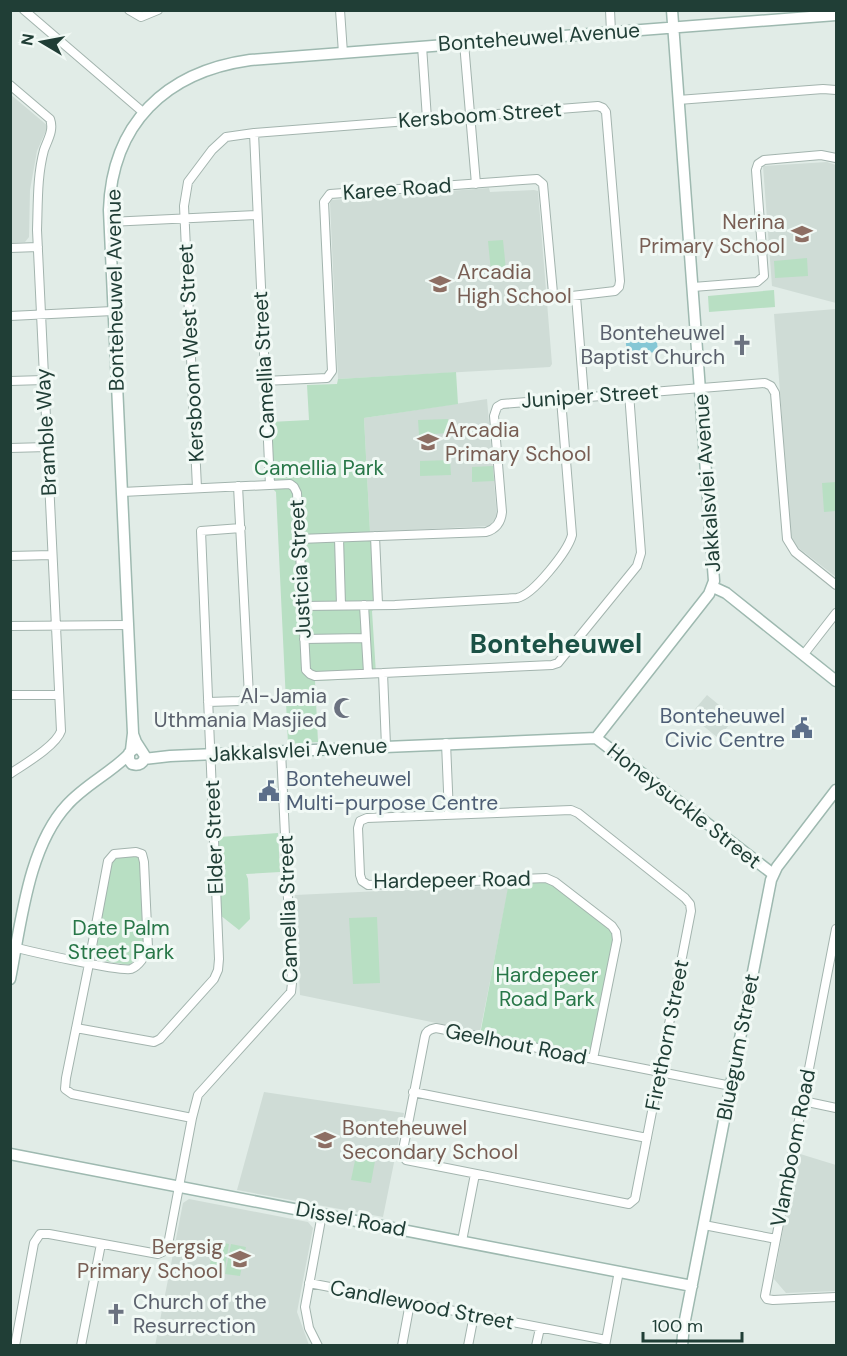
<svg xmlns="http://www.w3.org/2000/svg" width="847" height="1356" font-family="'DM Sans',sans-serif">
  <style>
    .built { fill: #cfdcd6 }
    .green { fill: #b8dfc3 }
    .water { fill: #85c7d5 }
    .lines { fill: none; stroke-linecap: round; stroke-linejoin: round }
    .street-casing { stroke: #a3b4ae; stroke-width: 10 }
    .secondary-casing { stroke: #9eb9b0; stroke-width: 13 }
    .street { stroke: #fff; stroke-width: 8 }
    .secondary { stroke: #fff; stroke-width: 10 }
    .labels { text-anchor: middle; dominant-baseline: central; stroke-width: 6; stroke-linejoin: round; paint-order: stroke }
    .street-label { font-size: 21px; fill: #203e36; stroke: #f1f9f5 }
    .education-label { font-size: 21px; fill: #785e54; stroke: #f1f9f5; text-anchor: start }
    .worship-label { font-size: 21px; fill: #5b616d; stroke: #f1f9f5; text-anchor: end }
    .park-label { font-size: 21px; fill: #287748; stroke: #f1f9f5 }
    .service-label { font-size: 21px; fill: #4e5e75; stroke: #f1f9f5; text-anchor: end }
    .district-label { font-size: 27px; font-weight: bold; fill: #1b5145; stroke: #f1f9f5 }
  </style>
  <rect width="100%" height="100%" fill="#e1ece7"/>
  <!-- built -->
  <path class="built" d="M10 94 48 126 37 151 30 190 29 237 25 242 11 243Z
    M827 162 836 165V303L772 286 763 166Z
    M489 188 490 192 534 190 538 191 552 364 550 367 338 379 330 203 332 200Z
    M836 309V577L796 546 791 536 774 314Z
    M487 399 497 517 489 526 370 532 364 418Z
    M707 695 735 718 718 738 690 715Z
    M509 885 480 1032 300 995 295 895Z
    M264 1092 404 1113 383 1217 237 1190Z
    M797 1153 836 1165V1291L786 1293 774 1279Z
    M189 1199 308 1222 313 1228 297 1312 309 1345 155 1346 183 1203Z"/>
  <!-- green -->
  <path class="green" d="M503 240 506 270 491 272 488 241Z
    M807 258 808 276 775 278 774 261Z
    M774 290 775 307 709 312 708 296Z
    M456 372 458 404 364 418 370 532 375 539 379 604 372 611 376 674 359 675 358 679 315 681 318 742 288 744 276 492 269 485 270 422 309 420 307 385 337 384 338 379Z
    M448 419 449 433 419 435 418 420Z
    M450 460 451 475 420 476V461Z
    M493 466 494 481 472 482V467Z
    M836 482V511L824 512 822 483Z
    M278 833 280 872 246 874 248 879 250 919 239 930 220 915 217 840 219 837Z
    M137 856 141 861 145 945 142 955 129 965 99 960 94 954 112 860 118 857Z
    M543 880 552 883 607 925 612 932 613 942 593 1048 590 1052 585 1055 480 1035 509 882Z
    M377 917 380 983 353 984 349 918Z
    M358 1146 377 1150 371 1183 351 1180Z
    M214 1241 229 1244 224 1273 209 1270Z
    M231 1244 246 1247 240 1276 225 1274Z"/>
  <!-- water -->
  <path class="water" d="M656 332 658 352 627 354 625 334Z"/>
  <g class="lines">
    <defs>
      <path id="street" d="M24 10 144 113
        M129 10 141 17 158 10
        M340 10 343 53
        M610 10 611 32
        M464 43 476 184
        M422 46 427 119
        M10 85 50 119C54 130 48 139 44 150 37 176 38 203 37 230L61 731C56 746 23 765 10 774
        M678 100 823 89 836 90
        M254 133 270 485
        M109 222 257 215
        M10 248 38 247
        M693 287 757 282 764 276 756 170 758 164 764 160 821 155 836 158
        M576 296 584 397
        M10 316 113 311
        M10 381 44 380
        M10 448 47 447
        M197 488 184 206 188 182 212 150 226 137 254 133 598 106 603 108 606 112 620 281 619 287 615 291 563 297 553 293 543 184 537 179 330 194 324 202 332 371 327 378 264 381
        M122 492 290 484 294 487 297 493 306 670 310 674 315 676 383 673
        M375 536 378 604
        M339 538 341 605
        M299 539 486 532C496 529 501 522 502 512L494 416 497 407 502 404 765 383 771 386 775 393 787 539 795 552 836 585
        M10 556 52 555
        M364 605 368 673
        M302 606 395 605 517 598C533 595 568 551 572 535L561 399
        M10 626 128 625
        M304 639 366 638
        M804 654 836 613
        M10 695H58
        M208 702 240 701 249 696 238 486
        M446 743 449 814
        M386 746 383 673 552 665 558 663 637 566 641 553 629 393
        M836 929 765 1296 767 1299 773 1300 836 1297
        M17 948C33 952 121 972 131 969 139 966 146 955 148 948L144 862 142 854 136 852 114 854 108 861 89 962 88 969 66 1078 65 1089 72 1094 192 1118
        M76 1028 154 1042 160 1039 214 979 218 970 219 959 201 531 241 528
        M593 1059 617 940 616 932 612 926 555 882 546 878 368 885 362 881 360 875 358 828 360 821 367 818 571 810 578 813 685 898 690 904 691 911 635 1199 629 1204 406 1160 402 1154 403 1150 425 1036C426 1031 430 1029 436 1028 531 1047 626 1065 721 1084L731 1086
        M413 1092 647 1138
        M803 1101 836 1108
        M704 1225 776 1239
        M462 1241 475 1174
        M309 1283 606 1340
        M15 1346 34 1243 40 1234H49L158 1254 167 1250 192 1118 198 1095 291 992 292 983 281 751
        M81 1346 101 1244
        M318 1346 309 1328 305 1307 322 1214
        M402 1346 410 1303
        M468 1346 474 1315
        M536 1346 540 1328
        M605 1346 619 1271"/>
      <path id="secondary" d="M713 587 726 593 836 681
        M133 734 136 742 145 756C144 763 139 766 132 764L129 760V753L135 748 140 749
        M596 738 709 594 714 581 672 10
        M596 738 773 874
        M131 750 133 733 109 210C112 124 165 72 250 60L836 15
        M144 759 170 756 596 738
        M10 979C21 924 28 847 67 805 85 785 109 774 128 755
        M10 1154 692 1286
        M682 1346 684 1325 771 880 777 867 836 790"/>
    </defs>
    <!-- street casing -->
    <use href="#street" class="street-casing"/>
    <!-- secondary casing -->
    <use href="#secondary" class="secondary-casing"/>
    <!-- street -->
    <use href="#street" class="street"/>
    <!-- secondary -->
    <use href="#secondary" class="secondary"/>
  </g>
  <!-- icons -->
  <defs>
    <symbol id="school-bare" viewBox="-9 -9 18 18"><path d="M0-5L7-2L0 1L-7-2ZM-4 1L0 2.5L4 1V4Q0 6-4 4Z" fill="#8d6e63" stroke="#f1f9f5" stroke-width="2.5" paint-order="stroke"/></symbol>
    <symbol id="church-bare" viewBox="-9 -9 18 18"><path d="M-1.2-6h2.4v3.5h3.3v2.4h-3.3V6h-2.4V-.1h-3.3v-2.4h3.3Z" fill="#6b7280" stroke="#f1f9f5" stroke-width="2.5" paint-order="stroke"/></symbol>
    <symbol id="mosque-bare" viewBox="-9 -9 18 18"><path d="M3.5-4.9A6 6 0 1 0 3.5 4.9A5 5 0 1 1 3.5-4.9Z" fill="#6b7280" stroke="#f1f9f5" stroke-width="2.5" paint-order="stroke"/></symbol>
    <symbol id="civic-bare" viewBox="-9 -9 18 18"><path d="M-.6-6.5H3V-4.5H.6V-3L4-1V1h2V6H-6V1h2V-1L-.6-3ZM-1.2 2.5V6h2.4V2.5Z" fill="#5c6f8a" stroke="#f1f9f5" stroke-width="2.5" paint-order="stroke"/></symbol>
  </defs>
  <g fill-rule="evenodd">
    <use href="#school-bare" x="787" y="219" width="30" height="30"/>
    <use href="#school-bare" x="425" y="269" width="30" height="30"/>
    <use href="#church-bare" x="727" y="330" width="30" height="30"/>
    <use href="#school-bare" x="413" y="427" width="30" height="30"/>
    <use href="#mosque-bare" x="329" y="693" width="30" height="30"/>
    <use href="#civic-bare" x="787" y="713" width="30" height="30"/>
    <use href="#civic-bare" x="254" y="776" width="30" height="30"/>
    <use href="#school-bare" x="310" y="1125" width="30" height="30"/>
    <use href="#school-bare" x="225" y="1244" width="30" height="30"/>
    <use href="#church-bare" x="101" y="1299" width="30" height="30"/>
  </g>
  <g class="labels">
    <!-- street labels -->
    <g class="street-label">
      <text transform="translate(539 37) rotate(-4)">Bonteheuwel Avenue</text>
      <text transform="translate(480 115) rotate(-4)">Kersboom Street</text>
      <text transform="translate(397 189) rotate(-4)">Karee Road</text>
      <text transform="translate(115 290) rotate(-91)">Bonteheuwel Avenue</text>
      <text transform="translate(191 353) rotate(-93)">Kersboom West Street</text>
      <text transform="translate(264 365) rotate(-93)">Camellia Street</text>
      <text transform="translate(590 396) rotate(-4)">Juniper Street</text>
      <text transform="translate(46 432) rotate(-93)">Bramble Way</text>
      <text transform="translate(707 483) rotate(-94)">Jakkalsvlei Avenue</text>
      <text transform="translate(300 569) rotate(-93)">Justicia Street</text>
      <text transform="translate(298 750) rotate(-3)">Jakkalsvlei Avenue</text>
      <text transform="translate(684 806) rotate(38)">Honeysuckle Street</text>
      <text transform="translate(214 837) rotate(-92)">Elder Street</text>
      <text transform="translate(452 880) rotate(-1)">Hardepeer Road</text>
      <text transform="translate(288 909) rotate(-92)">Camellia Street</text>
      <text transform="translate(667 1035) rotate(-79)">Firethorn Street</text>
      <text transform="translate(516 1044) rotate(11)">Geelhout Road</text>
      <text transform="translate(738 1047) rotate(-79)">Bluegum Street</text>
      <text transform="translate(793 1148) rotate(-79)">Vlamboom Road</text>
      <text transform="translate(351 1219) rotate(11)">Dissel Road</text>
      <text transform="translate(422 1305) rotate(11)">Candlewood Street</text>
    </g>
    <!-- education labels -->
    <g class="education-label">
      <text x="785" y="222" text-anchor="end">Nerina<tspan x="785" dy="24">Primary School</tspan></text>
      <text x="457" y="272">Arcadia<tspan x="457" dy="24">High School</tspan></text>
      <text x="445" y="430">Arcadia<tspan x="445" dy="24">Primary School</tspan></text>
      <text x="342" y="1128">Bonteheuwel<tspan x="342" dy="24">Secondary School</tspan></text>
      <text x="223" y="1247" text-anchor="end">Bergsig<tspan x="223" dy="24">Primary School</tspan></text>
    </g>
    <!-- worship labels -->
    <g class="worship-label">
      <text x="725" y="333">Bonteheuwel<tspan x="725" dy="24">Baptist Church</tspan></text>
      <text x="327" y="696">Al-Jamia<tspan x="327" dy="24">Uthmania Masjied</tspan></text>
      <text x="133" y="1302" text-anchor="start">Church of the<tspan x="133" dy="24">Resurrection</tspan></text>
    </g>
    <!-- park labels -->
    <g class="park-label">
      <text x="319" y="468">Camellia Park</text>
      <text x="121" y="928">Date Palm<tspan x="121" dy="24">Street Park</tspan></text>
      <text x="547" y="975">Hardepeer<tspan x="547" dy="24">Road Park</tspan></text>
    </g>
    <!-- service labels -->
    <g class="service-label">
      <text x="785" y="716">Bonteheuwel<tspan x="785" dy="24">Civic Centre</tspan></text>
      <text x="286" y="779" text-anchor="start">Bonteheuwel<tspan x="286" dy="24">Multi-purpose Centre</tspan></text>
    </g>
    <!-- district labels -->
    <g class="district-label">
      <text x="556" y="643">Bonteheuwel</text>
    </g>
  </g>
  <!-- border -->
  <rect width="847" height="1356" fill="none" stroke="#203e36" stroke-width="24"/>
  <!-- north arrow -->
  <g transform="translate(42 42) rotate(280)" stroke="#f1f9f5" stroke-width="4.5" paint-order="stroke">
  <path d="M0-4.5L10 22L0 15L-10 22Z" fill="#203e36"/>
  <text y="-9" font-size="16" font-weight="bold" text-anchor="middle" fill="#203e36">N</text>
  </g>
  <!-- scale -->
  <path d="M643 1332v9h99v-9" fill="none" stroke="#203e36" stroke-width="3"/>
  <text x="652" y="1332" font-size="18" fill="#203e36" stroke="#f1f9f5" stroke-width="4.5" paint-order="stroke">100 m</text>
</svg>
